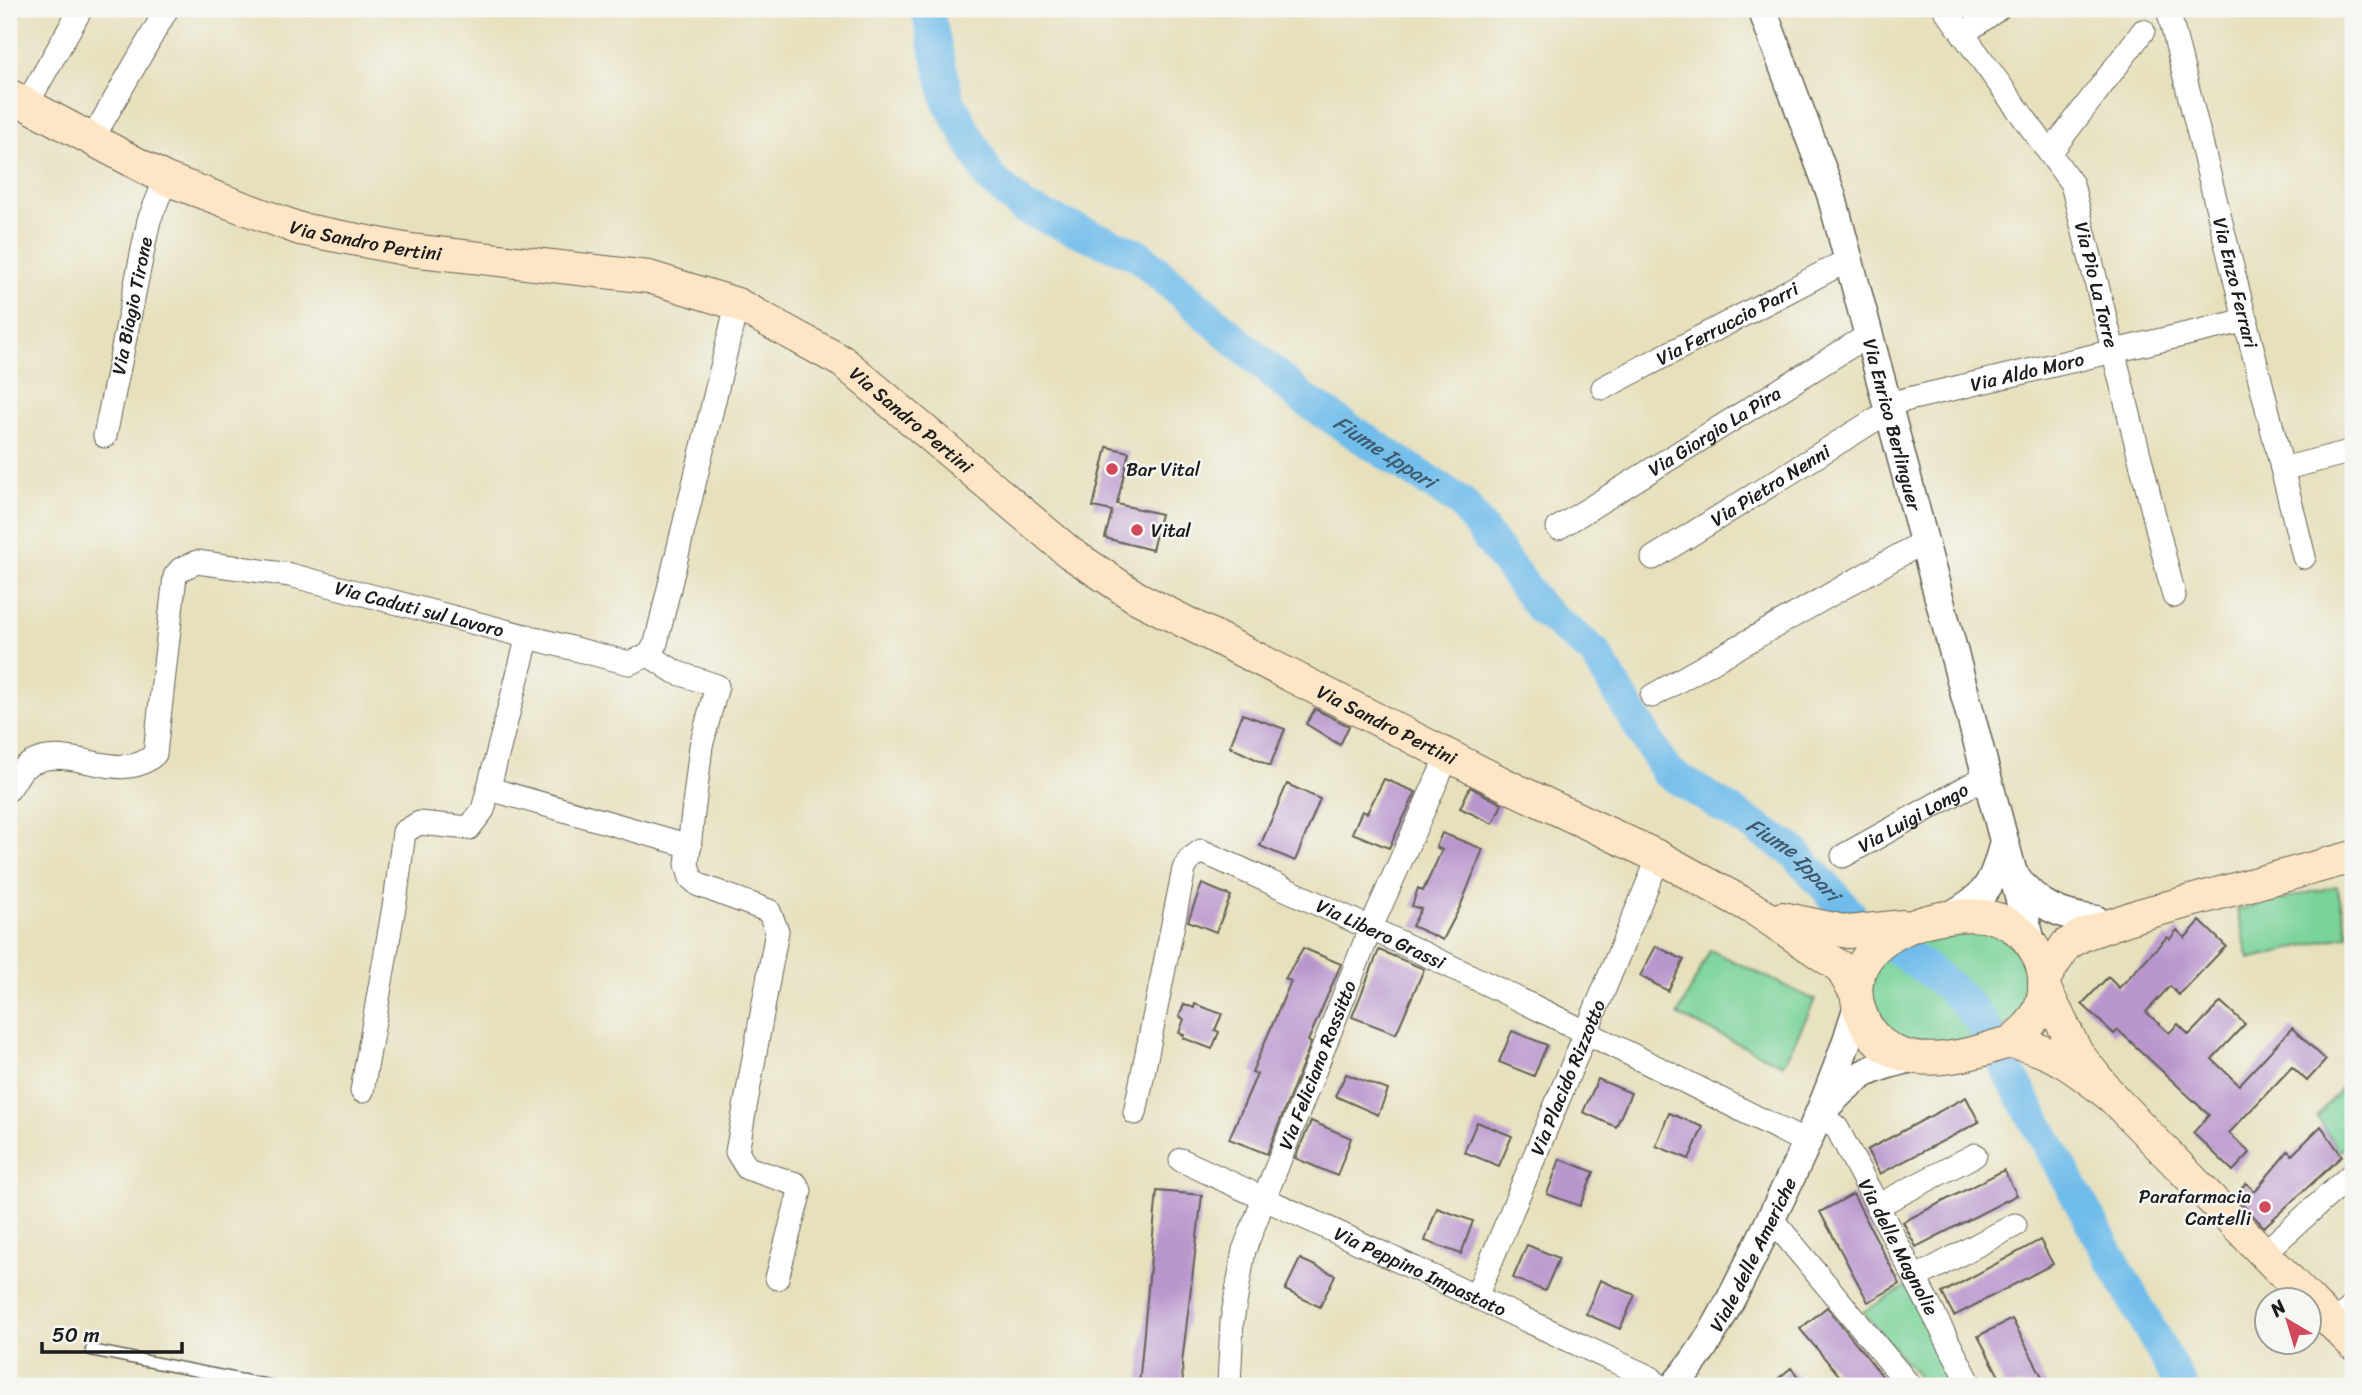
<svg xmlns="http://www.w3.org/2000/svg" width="2362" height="1395" font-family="Sriracha,sans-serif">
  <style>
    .green { fill: #7ad399; stroke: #4b785a; stroke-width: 2 }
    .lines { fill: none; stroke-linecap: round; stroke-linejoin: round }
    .river { stroke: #70bcea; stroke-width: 33 }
    .building { fill: #b997cd }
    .service-casing { stroke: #636154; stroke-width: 13 }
    .minor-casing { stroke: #636154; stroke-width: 25 }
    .tertiary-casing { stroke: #636154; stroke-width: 31 }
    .secondary-casing { stroke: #636154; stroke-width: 34 }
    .service { stroke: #fff; stroke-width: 10 }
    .minor { stroke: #fff; stroke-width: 23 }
    .tertiary { stroke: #fff; stroke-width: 28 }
    .secondary { stroke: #fee5c5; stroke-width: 32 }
    .poi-dot { fill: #d1495b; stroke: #f6f6f2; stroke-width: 2.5 }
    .labels { text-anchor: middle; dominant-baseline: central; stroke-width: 5; stroke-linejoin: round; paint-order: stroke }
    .street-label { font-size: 19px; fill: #1c1c1c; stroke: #f6f6f2 }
    .poi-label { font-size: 19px; fill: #1c1c1c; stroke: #f6f6f2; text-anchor: start }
    .water-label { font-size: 21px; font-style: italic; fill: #3e5c6e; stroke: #f6f6f2 }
  </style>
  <rect width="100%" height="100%" fill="#f6f6f2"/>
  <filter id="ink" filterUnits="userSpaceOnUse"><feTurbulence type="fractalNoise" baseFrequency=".0143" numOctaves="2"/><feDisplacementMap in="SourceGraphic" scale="14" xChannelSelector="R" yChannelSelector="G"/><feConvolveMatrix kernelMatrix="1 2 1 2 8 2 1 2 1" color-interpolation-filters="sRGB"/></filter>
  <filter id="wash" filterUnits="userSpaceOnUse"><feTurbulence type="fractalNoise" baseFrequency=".00686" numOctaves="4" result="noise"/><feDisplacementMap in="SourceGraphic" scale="28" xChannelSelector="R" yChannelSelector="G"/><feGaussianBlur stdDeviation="1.57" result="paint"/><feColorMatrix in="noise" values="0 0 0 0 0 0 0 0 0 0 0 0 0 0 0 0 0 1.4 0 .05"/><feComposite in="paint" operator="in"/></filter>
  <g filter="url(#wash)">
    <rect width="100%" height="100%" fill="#e6e0bc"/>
    <!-- green -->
    <path class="green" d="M2337 886 2348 935 2249 959 2237 910Z
      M1979 926C2028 940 2050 999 2001 1030 1986 1040 1967 1039 1949 1041 1937 1043 1918 1047 1907 1042 1870 1025 1857 980 1888 951 1892 948 1896 943 1900 942 1924 932 1954 931 1979 926Z
      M1710 950 1815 1000 1783 1065 1678 1015Z
      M2353 1073V1141L2339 1152 2317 1117Z
      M1907 1286 1959 1386H1926L1863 1312Z"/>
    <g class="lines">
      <!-- river -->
      <g class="river">
        <path id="s1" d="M927 9 948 100 990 178 1025 209 1138 255 1302 398 1462 503 1541 609 1594 652 1666 771 1793 851 1850 914"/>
        <path d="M1892 946C1930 971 1967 994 1989 1035"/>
        <path d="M2005 1065 2181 1386"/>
      </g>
    </g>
    <g id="blocks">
      <!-- building -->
      <path class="building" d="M1107 447 1129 452 1117 504 1161 514 1152 550 1105 538 1112 511 1093 507Z
        M1315 709 1349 726 1340 745 1306 724Z
        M1242 714 1285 729 1270 766 1230 747Z
        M1384 779 1416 792 1389 848 1352 833 1362 811 1367 813Z
        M1287 784 1320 799 1295 861 1260 846Z
        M1470 787 1502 804 1493 824 1460 808Z
        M1442 833 1483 849 1460 907 1443 940 1412 926 1421 909 1412 906 1418 888 1423 891 1442 850 1436 847Z
        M1202 884 1231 896 1216 932 1188 921Z
        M2200 921 2226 946 2179 995 2170 986 2146 1012 2169 1033 2178 1024 2189 1035 2221 1002 2245 1024 2212 1059 2239 1085 2292 1028 2326 1060 2307 1081 2292 1067 2229 1133 2250 1153 2233 1171 2193 1133 2209 1115 2118 1030 2114 1034 2082 1004 2108 977 2119 988 2167 937 2170 939 2177 930 2185 938Z
        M1656 946 1684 960 1668 991 1640 976Z
        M1303 948 1341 964 1308 1041 1311 1043 1267 1154 1229 1139 1257 1074 1252 1072 1291 981 1285 979Z
        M1379 950 1424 969 1396 1034 1352 1017Z
        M1184 1004 1194 1008 1195 1004 1222 1014 1215 1030 1219 1032 1212 1049 1183 1038 1184 1035 1179 1033 1184 1019 1179 1017Z
        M1512 1031 1547 1045 1534 1076 1499 1062Z
        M1346 1074 1388 1090 1378 1115 1335 1096Z
        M1598 1079 1631 1093 1616 1127 1583 1112Z
        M1966 1097 1979 1122 1880 1174 1867 1150Z
        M1669 1113 1703 1127 1689 1159 1656 1146Z
        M1311 1121 1351 1138 1337 1176 1295 1158Z
        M1477 1122 1512 1136 1499 1166 1464 1152Z
        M2321 1126 2342 1156 2264 1227 2235 1197 2246 1183 2255 1191 2288 1151 2292 1155Z
        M1560 1159 1594 1172 1580 1206 1547 1194Z
        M2004 1170 2017 1195 1916 1247 1903 1222Z
        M1157 1191 1202 1195 1182 1363 1183 1386H1139Z
        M1853 1194 1900 1284 1868 1302 1820 1212Z
        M1437 1208 1473 1221 1461 1254 1425 1241Z
        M2040 1240 2053 1264 1954 1316 1942 1293Z
        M1527 1245 1559 1258 1545 1291 1513 1278Z
        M1300 1259 1335 1275 1320 1307 1285 1290Z
        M1600 1280 1635 1295 1620 1329 1586 1314Z
        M1827 1307 1863 1352 1890 1386H1848L1800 1329Z
        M2012 1319 2047 1386H2004L1978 1336Z
        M1791 1368 1806 1386H1769Z"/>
    </g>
  </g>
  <g filter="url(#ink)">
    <use href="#blocks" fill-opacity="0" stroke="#636154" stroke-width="2"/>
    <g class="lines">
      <defs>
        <path id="service" d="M91 1350 273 1386"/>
        <g id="minor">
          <path id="s2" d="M1945 9 2072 184 2174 596"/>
          <path id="s3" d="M2168 9 2304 557"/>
          <path d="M1963 34 1998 9"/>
          <path d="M26 105 81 9"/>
          <path d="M91 141 167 9"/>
          <path d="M2050 153 2143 31"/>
          <path id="s4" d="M1603 388 1850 259"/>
          <path id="s5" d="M1887 404 2247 320"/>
          <path id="s6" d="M105 436 149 220 166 179"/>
          <path d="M2282 469 2353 451"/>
          <path id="s7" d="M1558 528 1870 334"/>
          <path id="s8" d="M1653 558 1889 411"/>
          <path d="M649 655 675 672 717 686 701 746 687 864 691 878 699 885 769 911 777 931 737 1152 747 1168 796 1184 800 1191 777 1278"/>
          <path d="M1652 696 1923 542"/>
          <path id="s9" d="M9 789C15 782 18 772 25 767 65 737 118 789 155 754L175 576 181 569 197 562 290 575 629 663 649 655 656 643 737 304"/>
          <path d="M490 789 690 846"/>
          <path id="s10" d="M1843 856 1985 777"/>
          <path d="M362 1091 396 895 404 832 419 823 469 828 483 810 528 636"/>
          <path id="s11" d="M1135 1113 1184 869 1190 859 1201 851C1406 942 1606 1041 1807 1143"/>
          <path id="s12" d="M1820 1114 1837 1128 1971 1386"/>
          <path id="s13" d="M1181 1160 1651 1378 1658 1386"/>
          <path d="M1877 1206 1975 1155"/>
          <path d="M1771 1218 1910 1386"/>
          <path d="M2263 1254 2353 1173"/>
          <path d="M1915 1278 2015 1225"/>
          <path id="s14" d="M1476 1297 1659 857"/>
          <path d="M2333 1324 2353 1306"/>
          <path id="s15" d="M1229 1386 1232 1321 1244 1250 1371 927 1448 755"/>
        </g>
        <g id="tertiary">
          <path id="s16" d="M1762 9 1831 194 2032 945"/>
          <path d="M2016 877C2037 906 2061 916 2096 920"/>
          <path d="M1946 918C1984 898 1993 887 2003 845"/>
          <path d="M1827 1106C1858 1073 1867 1069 1911 1058"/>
          <path id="s17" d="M1674 1386C1711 1344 1733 1295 1758 1245 1796 1168 1834 1089 1858 1005"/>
        </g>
        <g id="secondary">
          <path id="s18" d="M9 95 166 179 300 229 410 250 649 277 737 304 843 362 1070 553 1136 597 1512 788 1659 857 1754 909 1840 967 1856 993"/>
          <path d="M1782 918 1848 932 1903 926"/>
          <path d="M2044 979 2066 945 2082 935 2139 915 2353 857"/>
          <path d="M2044 987 2077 1053 2113 1098 2309 1300"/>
          <path d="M2009 1043C2022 1033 2034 1023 2040 1007 2055 969 2029 925 1990 917 1936 907 1836 940 1860 1011 1865 1026 1874 1040 1888 1048 1912 1064 1949 1059 1976 1052 1987 1050 2001 1042 2012 1043 2052 1048 2083 1074 2113 1098"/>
          <path d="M2310 1301 2353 1344"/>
        </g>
      </defs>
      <!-- service casing -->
      <use href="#service" class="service-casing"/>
      <!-- minor casing -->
      <use href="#minor" class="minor-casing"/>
      <!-- tertiary casing -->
      <use href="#tertiary" class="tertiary-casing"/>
      <!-- secondary casing -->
      <use href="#secondary" class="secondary-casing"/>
      <!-- service -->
      <use href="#service" class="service"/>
      <!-- minor -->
      <use href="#minor" class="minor"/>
      <!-- tertiary -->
      <use href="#tertiary" class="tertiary"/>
      <!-- secondary -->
      <use href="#secondary" class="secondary"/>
    </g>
  </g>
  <!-- markers -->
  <g class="poi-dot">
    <circle cx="1112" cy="469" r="7"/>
    <circle cx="1137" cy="530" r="7"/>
    <circle cx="2265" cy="1207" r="7"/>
  </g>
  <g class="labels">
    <!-- street labels -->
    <g class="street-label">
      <text stroke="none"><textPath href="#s18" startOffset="388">Via Sandro Pertini</textPath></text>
      <text stroke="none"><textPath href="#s3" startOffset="282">Via Enzo Ferrari</textPath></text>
      <text stroke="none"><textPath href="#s2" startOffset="320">Via Pio La Torre</textPath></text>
      <text stroke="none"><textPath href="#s6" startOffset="133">Via Biagio Tirone</textPath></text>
      <text stroke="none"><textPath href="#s4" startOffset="140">Via Ferruccio Parri</textPath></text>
      <text stroke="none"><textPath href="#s5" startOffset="144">Via Aldo Moro</textPath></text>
      <text stroke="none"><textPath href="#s18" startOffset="976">Via Sandro Pertini</textPath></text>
      <text stroke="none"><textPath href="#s16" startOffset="436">Via Enrico Berlinguer</textPath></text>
      <text stroke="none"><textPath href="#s7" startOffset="184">Via Giorgio La Pira</textPath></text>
      <text stroke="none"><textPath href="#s8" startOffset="138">Via Pietro Nenni</textPath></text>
      <text stroke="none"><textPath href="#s9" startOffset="597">Via Caduti sul Lavoro</textPath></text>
      <text stroke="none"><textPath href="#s18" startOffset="1544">Via Sandro Pertini</textPath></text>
      <text stroke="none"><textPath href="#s10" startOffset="80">Via Luigi Longo</textPath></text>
      <text stroke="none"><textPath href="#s11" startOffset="472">Via Libero Grassi</textPath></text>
      <text stroke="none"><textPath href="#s15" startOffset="336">Via Feliciano Rossitto</textPath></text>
      <text stroke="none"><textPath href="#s14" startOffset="238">Via Placido Rizzotto</textPath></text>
      <text stroke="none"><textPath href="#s12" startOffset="156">Via delle Magnolie</textPath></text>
      <text stroke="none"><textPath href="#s17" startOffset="154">Viale delle Americhe</textPath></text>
      <text stroke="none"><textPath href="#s13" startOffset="264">Via Peppino Impastato</textPath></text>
    </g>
    <!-- poi labels -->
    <g class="poi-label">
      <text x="1126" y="469">Bar Vital</text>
      <text x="1151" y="530">Vital</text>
      <text x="2251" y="1196" text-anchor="end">Parafarmacia<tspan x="2251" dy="22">Cantelli</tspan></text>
    </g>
    <!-- water labels -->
    <g class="water-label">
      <text stroke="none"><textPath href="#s1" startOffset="667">Fiume Ippari</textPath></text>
      <text stroke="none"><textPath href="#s1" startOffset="1255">Fiume Ippari</textPath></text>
    </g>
  </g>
  <!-- margin -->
  <rect width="2362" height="1395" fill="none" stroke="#f6f6f2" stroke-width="35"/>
  <!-- north arrow -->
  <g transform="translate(2288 1321) rotate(322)"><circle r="33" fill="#f6f6f2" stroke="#9f9f9c" stroke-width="2"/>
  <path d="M0-5L12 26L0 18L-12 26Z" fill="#d1495b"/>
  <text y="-10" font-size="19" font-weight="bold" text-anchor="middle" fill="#1c1c1c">N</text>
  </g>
  <!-- scale -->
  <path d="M42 1342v10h140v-10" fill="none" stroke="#1c1c1c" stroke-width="3.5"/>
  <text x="52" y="1342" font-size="21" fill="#1c1c1c" stroke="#f6f6f2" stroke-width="5" paint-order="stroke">50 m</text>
</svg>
